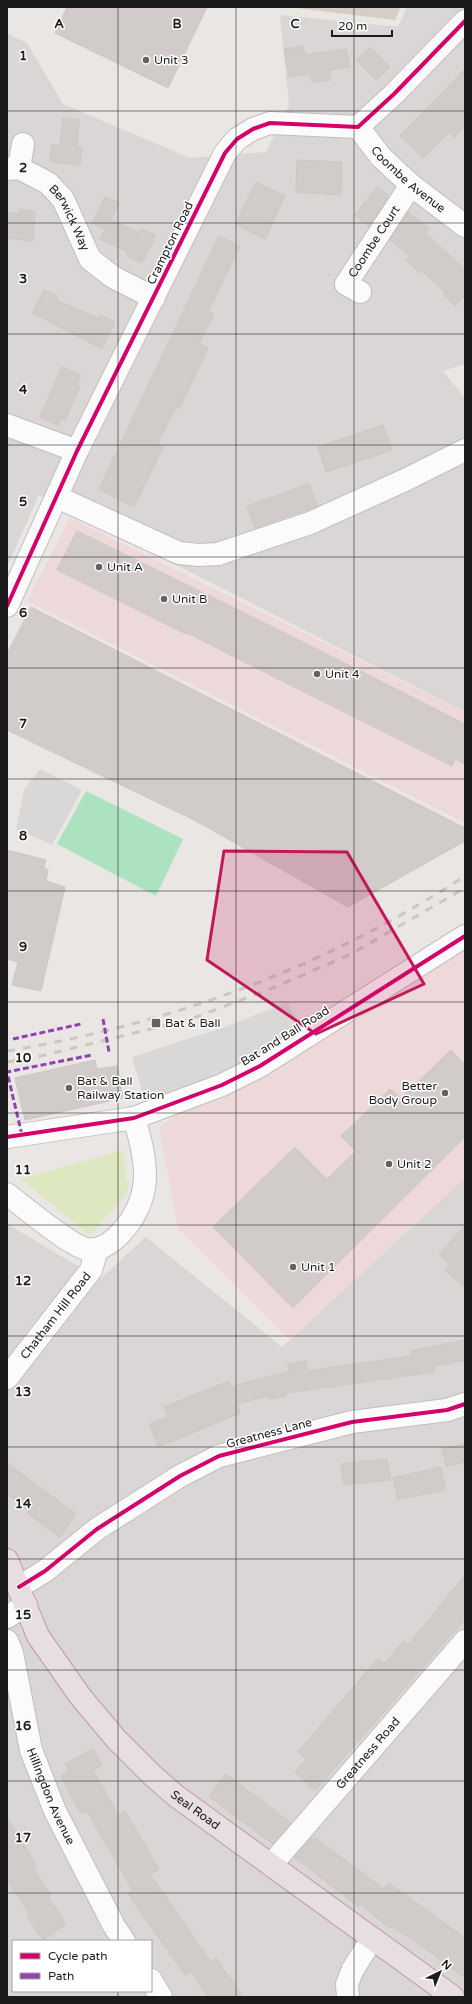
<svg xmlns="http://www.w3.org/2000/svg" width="472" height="2004" font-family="'Varela Round',sans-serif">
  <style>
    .residential { fill: #d9d6d5; fill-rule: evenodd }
    .commercial { fill: #edd9da }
    .construction { fill: #d3cfc5 }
    .grass { fill: #dde8c0 }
    .pitch { fill: #ade2c1 }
    .parking { fill: #dad8d7 }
    .building { fill: #d1ccca; stroke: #cdc7c4 }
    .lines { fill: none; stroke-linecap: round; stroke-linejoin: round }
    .street-casing { stroke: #c1bfbe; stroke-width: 24 }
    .highway-casing { stroke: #bf9aab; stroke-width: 24 }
    .street { stroke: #fcfbfb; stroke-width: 22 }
    .highway { stroke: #e8dde0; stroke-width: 22 }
    .rail { stroke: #c9c8c8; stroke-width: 3; stroke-dasharray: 8 8; stroke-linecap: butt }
    .quiet { stroke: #8e44ad; stroke-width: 3; stroke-dasharray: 6 3; stroke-linecap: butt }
    .cycleway-casing { stroke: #fff; stroke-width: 6 }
    .cycleway { stroke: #d6006c; stroke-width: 4 }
    .marked { fill: #c2185b; fill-opacity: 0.2; stroke: #c2185b; stroke-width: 3; stroke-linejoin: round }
    .grid { fill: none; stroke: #1b1b1b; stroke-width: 1; stroke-opacity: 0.55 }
    .poi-dot { fill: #636261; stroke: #fff; stroke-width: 1.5 }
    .labels { text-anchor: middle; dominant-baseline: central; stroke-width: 3; stroke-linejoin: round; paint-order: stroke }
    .poi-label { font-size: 12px; fill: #1b1b1b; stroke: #fff; text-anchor: start }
    .street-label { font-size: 12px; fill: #1b1b1b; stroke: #fff }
    .grid-label { font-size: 13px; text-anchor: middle; font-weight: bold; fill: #1b1b1b; stroke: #fff; stroke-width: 3; stroke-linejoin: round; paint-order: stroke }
  </style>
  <rect width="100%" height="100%" fill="#eae6e3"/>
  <!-- residential -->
  <path class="residential" d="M407 7H465V364L443 371 465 398V712L39 495 7 567V33L27 43 63 104 190 158 266 152 289 105 280 15 398 27Z
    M465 1178V1997H7V1224L100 1279 146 1237 282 1347ZM13 1941H151V1991H13Z"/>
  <!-- commercial -->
  <path class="commercial" d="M70 518 465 712V823L27 601Z
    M465 937V1178L290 1340 178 1228 159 1128 178 1111Z"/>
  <!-- construction -->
  <path class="construction" d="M288 7H401L395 20Z"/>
  <!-- grass -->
  <path class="grass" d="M123 1150 128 1192 90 1235 21 1179Z"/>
  <!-- pitch -->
  <path class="pitch" d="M86 791 183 839 156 896 57 844Z"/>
  <!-- parking -->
  <path class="parking" d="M40 769 82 790 52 845 16 829 24 790Z
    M287 1002 301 1028 218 1075 145 1102 132 1057 230 1025Z"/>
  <!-- building -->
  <path class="building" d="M67 7H207L168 88 55 33Z
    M303 46 305 55 346 49 350 67 329 70 331 80 312 82 311 74 289 77 284 49Z
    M370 47 390 67 376 80 356 60Z
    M465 69V126L454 138 449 132 423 158 400 136Z
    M63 118 79 120 77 147 82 148 80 165 50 162 52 145 60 146Z
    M297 160 342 162 341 195 296 192Z
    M256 182 285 196 265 239 235 224Z
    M377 187 389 196 369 227 355 215Z
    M105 197 119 203 111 220 139 233 141 229 156 235 142 263 127 256 128 252 100 239 105 229 92 223Z
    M20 209 35 212 33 241 7 238V213L18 214Z
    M408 212 429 229 426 233 465 270V295L455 306 444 295 446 293 422 271 419 273 406 260 409 256 390 240Z
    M219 236 240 246 208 312 214 314 199 343 208 348 179 409 176 407 157 444 163 447 134 507 99 489Z
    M44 290 57 296 56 300 98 318 100 315 115 322 102 349 33 313Z
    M62 367 81 375 77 384 80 386 65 420 62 418 58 425 40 417Z
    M383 425 392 450 326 472 318 447Z
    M309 484 317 506 255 528 247 506Z
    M77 531 281 631 465 724V764L455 759 452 766 187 633 186 634 57 570Z
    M31 607 465 828V841L348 907 196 821 7 730V654Z
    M7 850 46 860 44 868 48 870 46 881 65 887 41 991 12 985 18 962 7 959Z
    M451 1050 465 1065V1137L293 1308 213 1227 295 1147 327 1179 356 1151 341 1136 390 1089 401 1098Z
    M95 1060 97 1069 117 1066 123 1098 25 1120 15 1078Z
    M465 1226V1288L445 1270 450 1264 439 1254Z
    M465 1340V1360L433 1366 434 1372 286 1393V1396L270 1399 269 1396 237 1404 240 1413 158 1447 150 1424 168 1417 164 1407 229 1381 231 1387 289 1371 288 1364 306 1361 308 1371 412 1356 411 1351Z
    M465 1444V1462L446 1466 442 1449Z
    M387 1459 391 1480 344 1485 341 1464Z
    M7 1463 76 1514 60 1537 27 1513 29 1511 7 1494Z
    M440 1467 446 1490 398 1499 393 1478Z
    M465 1575V1619L315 1791 295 1772 306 1759 298 1752 378 1658 384 1664 404 1641 408 1645Z
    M93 1749 102 1765 93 1770 118 1815 125 1811 159 1869 150 1874 211 1962 216 1958 243 1997H208L191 1972 185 1975 128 1894 133 1891 87 1811 81 1814 61 1776 69 1771 65 1764Z
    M226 1774 291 1823 273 1844 209 1797Z
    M7 1818 37 1866 33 1868 51 1895 48 1897 66 1924 43 1940 27 1917 30 1914 7 1881Z
    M311 1838 314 1840 315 1838 384 1889 389 1883 465 1938V1978L419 1944 392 1926 390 1928 360 1904 358 1906 294 1857Z"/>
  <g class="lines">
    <defs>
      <g id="street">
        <path id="s1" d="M358 127 381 157 411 185 465 226"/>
        <path d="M19 168 23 144"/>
        <path id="s2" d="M7 169 19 168 48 183 63 199 90 259 113 277 154 298"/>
        <path id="s3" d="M360 292 346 284 411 185"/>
        <path d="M7 425 77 451"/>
        <path d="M57 497 179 553 199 555 218 554 310 523 405 480 465 450"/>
        <path d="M7 606 77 451 225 153 237 139 253 129 270 123 358 127 394 94 465 21"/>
        <path d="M7 1137 134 1118 222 1085 260 1066 465 936"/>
        <path d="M7 1194C23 1206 70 1246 87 1249 100 1251 110 1244 119 1235 154 1198 148 1163 134 1118"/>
        <path id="s4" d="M7 1378 91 1270 97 1249"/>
        <path d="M19 1587 45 1571 97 1529 180 1476 219 1456 352 1422 447 1410 465 1404"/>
        <path d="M7 1617 26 1605"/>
        <path id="s5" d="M7 1641 12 1653 31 1750 55 1811 114 1926 124 1941"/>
        <path id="s6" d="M271 1865 465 1641"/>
        <path d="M151 1980 161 1997"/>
        <path d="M348 1997 347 1984 353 1969 372 1939"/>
      </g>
      <g id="highway">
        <path id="s7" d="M7 1560 38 1636 80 1696 116 1739 152 1775 176 1796 453 1997"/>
      </g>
    </defs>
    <!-- street casing -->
    <use href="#street" class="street-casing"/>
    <!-- highway casing -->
    <use href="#highway" class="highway-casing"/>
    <!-- street -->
    <use href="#street" class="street"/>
    <!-- highway -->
    <use href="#highway" class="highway"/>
    <!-- rail -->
    <path class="rail" d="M7 1051C171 1024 326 967 465 876
      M7 1062 45 1055 191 1019 275 987 351 954 465 888"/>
    <!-- quiet -->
    <path class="quiet" d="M103 1019 109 1052
      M13 1039 81 1024
      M22 1135 7 1072 92 1055"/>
    <defs>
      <path id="cycleway" d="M7 606 77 451 225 153 237 139 253 129 270 123 358 127 394 94 465 21
        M7 1137 134 1118 222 1085 260 1066 465 936
        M19 1587 45 1571 97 1529 180 1476 219 1456 352 1422 447 1410 465 1404"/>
    </defs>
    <!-- cycleway casing -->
    <use href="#cycleway" class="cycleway-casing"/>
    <!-- cycleway -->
    <use href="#cycleway" class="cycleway"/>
  </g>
  <!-- marked area -->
  <path class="marked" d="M224 851 347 852 424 984 316 1034 207 960Z"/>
  <!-- grid -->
  <path class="grid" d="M118 7V1941M236 7V1997M354 7V1997M7 111H465M7 223H465M7 334H465M7 445H465M7 557H465M7 668H465M7 779H465M7 891H465M7 1002H465M7 1113H465M7 1225H465M7 1336H465M7 1447H465M7 1559H465M7 1670H465M7 1781H465M7 1893H465M118 1991V1997"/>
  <!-- markers -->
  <g class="poi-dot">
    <circle cx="146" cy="60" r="4"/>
    <circle cx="99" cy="567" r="4"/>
    <circle cx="164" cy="599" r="4"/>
    <circle cx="317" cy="674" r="4"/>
    <rect x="151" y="1018" width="10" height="10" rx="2"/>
    <circle cx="69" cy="1088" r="4"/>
    <circle cx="445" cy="1093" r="4"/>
    <circle cx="389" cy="1164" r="4"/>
    <circle cx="293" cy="1267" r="4"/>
  </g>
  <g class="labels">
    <!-- poi labels -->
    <g class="poi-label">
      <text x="154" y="60">Unit 3</text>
      <text x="107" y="567">Unit A</text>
      <text x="172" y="599">Unit B</text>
      <text x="325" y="674">Unit 4</text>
      <text x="165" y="1023">Bat &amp; Ball</text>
      <text x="77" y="1081">Bat &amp; Ball<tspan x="77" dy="14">Railway Station</tspan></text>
      <text x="437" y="1086" text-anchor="end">Better<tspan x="437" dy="14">Body Group</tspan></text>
      <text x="397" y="1164">Unit 2</text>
      <text x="301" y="1267">Unit 1</text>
    </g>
    <!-- street labels -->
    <g class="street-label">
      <text stroke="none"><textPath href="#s1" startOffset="73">Coombe Avenue</textPath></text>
      <text stroke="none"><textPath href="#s2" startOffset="86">Berwick Way</textPath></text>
      <text stroke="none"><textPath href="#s3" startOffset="67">Coombe Court</textPath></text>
      <text transform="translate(170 243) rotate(-64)">Crampton Road</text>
      <text transform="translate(285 1036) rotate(-32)">Bat and Ball Road</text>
      <text stroke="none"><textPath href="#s4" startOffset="79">Chatham Hill Road</textPath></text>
      <text transform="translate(269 1433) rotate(-15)">Greatness Lane</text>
      <text stroke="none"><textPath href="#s6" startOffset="148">Greatness Road</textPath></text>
      <text stroke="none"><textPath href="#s5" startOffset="162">Hillingdon Avenue</textPath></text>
      <text stroke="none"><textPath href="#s7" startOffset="318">Seal Road</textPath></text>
    </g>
  </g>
  <g class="grid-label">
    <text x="59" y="28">A</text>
    <text x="177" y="28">B</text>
    <text x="295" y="28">C</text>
    <text x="23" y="60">1</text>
    <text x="23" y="172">2</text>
    <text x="23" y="283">3</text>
    <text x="23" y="394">4</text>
    <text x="23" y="506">5</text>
    <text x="23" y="617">6</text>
    <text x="23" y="728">7</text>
    <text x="23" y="840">8</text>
    <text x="23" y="951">9</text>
    <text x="23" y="1062">10</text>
    <text x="23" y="1174">11</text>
    <text x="23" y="1285">12</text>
    <text x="23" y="1396">13</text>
    <text x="23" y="1508">14</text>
    <text x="23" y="1619">15</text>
    <text x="23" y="1730">16</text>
    <text x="23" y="1842">17</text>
  </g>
  <!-- border -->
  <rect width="472" height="2004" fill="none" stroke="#1b1b1b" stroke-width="16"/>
  <!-- legend -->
  <rect x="12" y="1940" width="140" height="52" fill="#ffffff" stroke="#a4a4a4"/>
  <rect x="20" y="1953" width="20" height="6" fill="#d6006c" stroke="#a4a4a4"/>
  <text x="48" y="1960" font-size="12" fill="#1b1b1b">Cycle path</text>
  <rect x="20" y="1973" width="20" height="6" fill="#8e44ad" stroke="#a4a4a4"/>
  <text x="48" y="1980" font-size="12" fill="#1b1b1b">Path</text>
  <!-- north arrow -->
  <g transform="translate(440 1972) rotate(43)" stroke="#ffffff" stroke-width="3" paint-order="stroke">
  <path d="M0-3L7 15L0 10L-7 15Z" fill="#1b1b1b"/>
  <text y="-6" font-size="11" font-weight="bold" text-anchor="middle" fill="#1b1b1b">N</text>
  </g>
  <!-- scale -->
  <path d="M332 30v6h60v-6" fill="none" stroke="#1b1b1b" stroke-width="2"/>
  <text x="338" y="30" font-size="12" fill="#1b1b1b" stroke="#ffffff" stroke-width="3" paint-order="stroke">20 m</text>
</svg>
